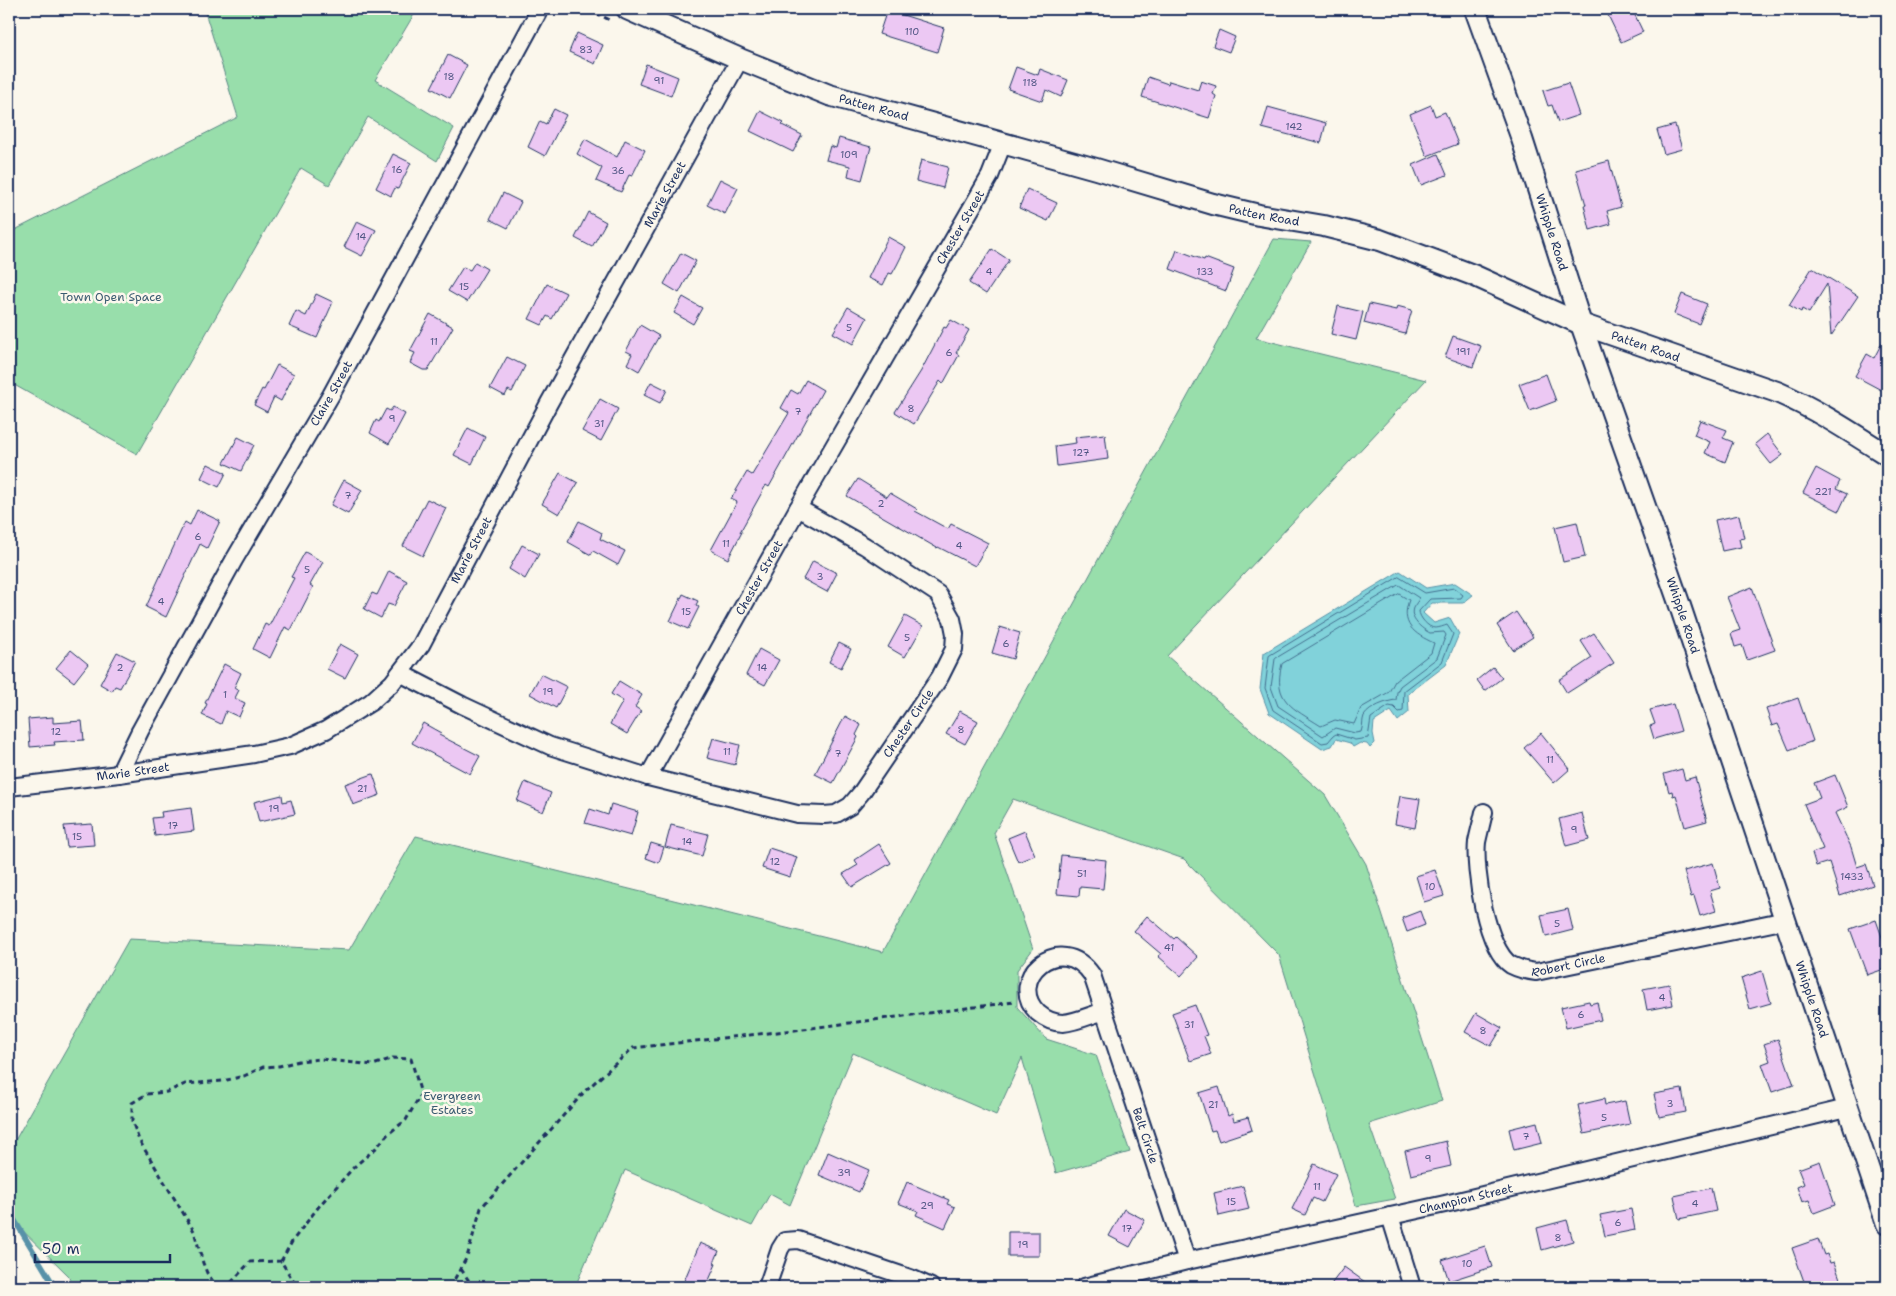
<svg xmlns="http://www.w3.org/2000/svg" width="1896" height="1296" font-family="'Shantell Sans',sans-serif">
  <style>
    .green { fill: #98deab; stroke: #5a8684 }
    .water { fill: #81d2da; stroke: #5891a8 }
    .lines { fill: none; stroke-linecap: round; stroke-linejoin: round }
    .shore { stroke: #447090; stroke-width: 1 }
    .stream { stroke: #5891a8; stroke-width: 5.5 }
    .building { fill: #ecc8f3; stroke: #1b2f5e }
    .minor-casing { stroke: #1b2f5e; stroke-width: 20 }
    .tertiary-casing { stroke: #1b2f5e; stroke-width: 24 }
    .path { stroke: #1b2f5e; stroke-width: 3; stroke-dasharray: 5 4; stroke-linecap: butt }
    .minor { stroke: #fbf7ec; stroke-width: 16 }
    .tertiary { stroke: #fbf7ec; stroke-width: 20 }
    .labels { text-anchor: middle; dominant-baseline: central; stroke-width: 5; stroke-linejoin: round; paint-order: stroke }
    .number-label { font-size: 10px; fill: #4f5583 }
    .street-label { font-size: 12px; fill: #1b2f5e; stroke: #fbf7ec }
    .park-label { font-size: 12px; fill: #3a5b71; stroke: #fbf7ec }
  </style>
  <rect width="100%" height="100%" fill="#fbf7ec"/>
  <filter id="ink" filterUnits="userSpaceOnUse"><feTurbulence type="fractalNoise" baseFrequency=".02" numOctaves="2"/><feDisplacementMap in="SourceGraphic" scale="10" xChannelSelector="R" yChannelSelector="G"/><feConvolveMatrix kernelMatrix="1 2 1 2 8 2 1 2 1" color-interpolation-filters="sRGB"/></filter>
  <g filter="url(#ink)">
    <!-- green -->
    <path class="green" d="M204 9H413L416 11 375 80 454 128 437 161 368 117 329 185 301 168 137 454 9 382V233L238 117Z
      M1274 239 1311 242 1256 338 1426 380 1167 656 1325 795 1366 864 1442 1101 1369 1124 1395 1199 1356 1206 1279 955 1184 859 1013 799 994 833 1033 949 1017 970V1007L1046 1039 1096 1055 1130 1152 1056 1173 1022 1058 996 1115 853 1053 790 1205 770 1194 752 1226 625 1170 575 1287H71L69 1276 9 1217V1151L129 939 349 950 416 836 883 952Z"/>
    <!-- water -->
    <path class="water" d="M1400 571 1426 588 1455 583 1473 595 1463 603H1432L1423 613 1434 623 1450 618 1459 634 1446 665 1408 694 1409 712 1398 721 1391 711 1374 722 1373 733 1375 743 1370 748 1367 744 1360 743 1353 747 1350 743 1336 739 1332 746 1322 749 1269 713 1260 689 1264 653Z"/>
    <g class="lines">
      <!-- shore -->
      <path class="shore" d="M1399 577 1425 593 1454 588 1463 595 1461 598 1430 599 1419 611C1419 617 1428 628 1435 628 1439 628 1444 626 1447 625L1453 634 1442 662 1404 691 1403 711 1399 712 1394 707 1389 706 1371 718 1368 738 1355 740 1336 734 1333 736 1328 742 1322 743 1273 710 1265 688 1269 656Z
        M1399 585 1419 598C1418 602 1415 604 1413 608 1409 619 1422 629 1430 633L1444 632 1446 635 1437 658 1400 686 1397 692 1396 700C1386 701 1370 707 1364 716 1362 721 1363 727 1361 732L1355 733 1335 728 1323 736 1278 706 1271 687 1275 659Z
        M1399 594 1409 600C1400 624 1414 634 1434 643L1431 653 1395 681 1389 692 1361 708 1354 724 1335 720 1321 726C1293 708 1272 701 1282 664Z"/>
      <!-- stream -->
      <path class="stream" d="M9 1211 55 1287"/>
    </g>
    <!-- building -->
    <path class="building" d="M1605 9H1632L1643 32 1621 42Z
      M887 10 944 28 937 52 879 34Z
      M1219 30 1235 37 1229 52 1213 46Z
      M577 33 603 45 595 64 569 52Z
      M448 55 467 65 450 98 431 88Z
      M646 64 678 77 671 96 639 84Z
      M1016 67 1038 75 1040 69 1068 80 1061 97 1046 90 1042 101 1008 89Z
      M1148 77 1168 84 1169 81 1198 90 1201 81 1216 86 1213 94 1216 96 1209 118 1142 97Z
      M1568 83 1579 115 1558 122 1552 105 1548 106 1543 91Z
      M1431 105 1435 116 1445 112 1458 144 1427 156 1410 114Z
      M1268 107 1326 123 1321 143 1262 128Z
      M554 109 566 115 545 156 528 147 540 121 546 124Z
      M760 111 784 123 782 125 802 135 793 152 750 131Z
      M1675 125 1682 149 1664 154 1657 130Z
      M839 138 871 147 862 180 848 176 850 166 826 160 830 146 836 148Z
      M585 139 617 157 625 140 645 150 632 176 629 175 621 192 596 181 602 168 577 154Z
      M393 154 411 163 398 189 395 188 391 196 376 188Z
      M1438 154 1447 175 1421 185 1413 165Z
      M921 160 948 167 943 188 916 181Z
      M1609 161 1621 207 1607 211 1611 224 1590 230 1584 205H1586L1576 170Z
      M720 179 738 188 725 214 707 205Z
      M1027 189 1057 203 1048 221 1019 208Z
      M503 193 521 202 508 228 490 219Z
      M588 212 606 222 592 247 575 238Z
      M357 221 376 230 362 256 344 247Z
      M888 237 906 247 897 265 892 274 889 273 883 285 868 278Z
      M992 249 1009 260 986 294 969 283Z
      M1177 250 1204 260 1205 258 1234 269 1226 291 1170 269Z
      M681 253 696 261 679 293 664 284Z
      M475 262 487 269 467 302 448 291 463 267 470 270Z
      M1812 268 1858 296 1831 336 1827 284 1809 313 1802 309 1801 312 1789 305Z
      M547 284 566 293 552 319 547 316 542 325 529 319Z
      M316 294 333 302 317 338 289 326 296 311 306 316Z
      M1682 294 1707 304 1699 324 1674 314Z
      M683 297 702 308 693 324 674 313Z
      M1369 304 1396 310 1397 306 1412 310 1405 334 1364 323Z
      M1338 306 1363 312 1356 340 1331 334Z
      M848 307 867 318 853 344 833 333Z
      M430 314 453 327 428 370H423L410 363 415 353 410 351Z
      M951 320 969 330 956 353 959 355 943 384 940 381 914 424 895 412 921 371 944 327 946 328Z
      M640 325 659 336 639 371 627 364 632 354 626 351Z
      M1887 333V383L1883 391 1855 376 1867 354 1874 358Z
      M1453 336 1481 346 1473 367 1445 357Z
      M507 357 525 366 512 392 508 390 505 396 490 388Z
      M277 365 294 374 281 401 274 397 267 412 254 405 262 389 264 390Z
      M1546 374 1556 401 1530 411 1519 384Z
      M806 380 823 390 769 487 766 485 740 532H742L728 559 711 550 737 502 731 499 747 472 752 475 789 413 781 408 791 390 798 394Z
      M651 382 667 390 660 403 644 395Z
      M600 399 618 409 601 441 582 431Z
      M393 407 405 414 389 444 370 433 376 420 379 422 386 409 390 411Z
      M1700 420 1727 430 1723 438 1733 442 1725 462 1705 453 1710 442 1694 435Z
      M468 428 485 437 472 464 454 455Z
      M1105 434 1108 459 1057 466 1055 446 1076 443 1075 437Z
      M1767 434 1783 455 1771 464 1755 444Z
      M238 437 254 445 241 471 224 463Z
      M208 464 226 473 219 487 201 478Z
      M1816 468 1840 481 1836 489 1847 494 1839 511 1803 493Z
      M560 473 578 483 559 514 542 504Z
      M858 479 887 497 890 493 917 509 915 511 948 529 951 524 988 543 975 566 938 547 937 548 847 496Z
      M344 480 362 490 348 514 331 505Z
      M427 499 446 508 423 556 403 546Z
      M197 510 220 521 207 548 200 544 166 617 146 607 185 522 190 525Z
      M1739 515 1744 538 1739 539 1741 547 1722 551 1715 520Z
      M579 521 602 533 600 539 625 551 618 565 593 551 591 555 568 542Z
      M1577 522 1585 557 1563 562 1555 527Z
      M522 545 539 554 525 579 509 569Z
      M305 552 323 562 310 585 313 587 291 630 285 627 270 658 253 649 265 624 269 626 294 578 291 577Z
      M813 561 837 573 827 592 803 579Z
      M389 571 407 581 394 606 388 604 381 618 364 609 372 593 377 595Z
      M1752 587 1775 650 1747 660 1742 645 1735 647 1731 633 1740 630 1727 597Z
      M683 594 698 601 696 605 699 607 688 629 670 621Z
      M1516 612 1533 637 1513 650 1497 625Z
      M905 616 923 626 905 657 888 647Z
      M1000 627 1020 633 1013 659 992 653Z
      M1594 633 1614 663 1567 693 1559 680 1592 658 1581 641Z
      M839 643 851 649 841 668 829 662Z
      M340 644 358 654 345 678 327 669Z
      M759 649 779 660 765 685 746 675Z
      M71 650 88 664 74 682 56 668Z
      M117 652 135 661 120 688 115 686 112 691 100 684Z
      M224 664 241 673 234 688 239 690 235 698 245 703 239 717 226 711 221 724 202 715 207 704 205 703Z
      M1493 667 1502 678 1485 691 1477 680Z
      M541 674 567 687 556 708 530 694Z
      M619 681 642 695 635 707 641 711 627 734 610 724 623 701 611 694Z
      M1798 698 1813 741 1789 750 1778 724 1772 726 1766 709Z
      M1673 704 1681 731 1654 739 1650 726 1655 724 1650 710Z
      M960 711 978 721 965 744 946 734Z
      M845 716 861 725 856 735 858 737 833 783 815 774Z
      M53 717V723L82 721 84 740 54 742 55 745 30 747 28 719Z
      M423 723 441 733 439 735 480 756 470 774 412 743Z
      M1541 733 1570 769 1554 783 1524 748Z
      M713 738 740 745 735 765 707 758Z
      M1682 769 1685 780 1695 777 1707 821 1685 827 1676 795 1673 796 1672 791 1669 792 1664 774Z
      M373 774 380 795 353 805 345 784Z
      M1835 775 1848 807 1835 813 1851 847 1857 867 1866 864 1873 885 1840 896 1829 862 1816 866 1812 853 1823 849 1804 804 1820 798 1814 783Z
      M525 782 551 793 543 812 517 801Z
      M282 795 283 802 291 800 295 814 259 822 254 802Z
      M1400 796 1420 799 1415 828 1395 824Z
      M611 804 638 812 631 836 585 823 590 809 608 815Z
      M191 808 194 831 155 836 152 818 162 817 161 812Z
      M1582 813 1589 840 1566 846 1559 819Z
      M92 824 94 845 67 847 64 826Z
      M671 825 708 834 702 856 665 847Z
      M1025 831 1035 855 1018 862 1008 838Z
      M651 843 664 847 659 863 646 858Z
      M879 844 891 863 852 887 843 874 858 865 855 860Z
      M769 848 797 857 790 877 762 868Z
      M1061 855 1106 860 1103 889 1080 887 1079 896 1057 894Z
      M1713 863 1720 888 1710 891 1716 911 1700 916 1694 896 1691 897 1684 871Z
      M1435 870 1444 896 1424 902 1416 876Z
      M1568 909 1573 930 1546 937 1541 915Z
      M1420 911 1425 925 1407 932 1402 918Z
      M1147 916 1174 939 1176 937 1198 957 1181 976 1158 956 1161 954 1134 931Z
      M1876 920 1887 951V968L1867 975 1850 929Z
      M1762 971 1771 1003 1750 1009 1741 978Z
      M1669 984 1673 1005 1647 1010 1643 989Z
      M1589 1001 1590 1004 1597 1002 1601 1020 1566 1028 1561 1007Z
      M1195 1005 1207 1035 1204 1036 1211 1054 1190 1061 1172 1013Z
      M1476 1013 1502 1028 1491 1046 1465 1032Z
      M1778 1039 1794 1085 1772 1092 1762 1064 1770 1061 1764 1044Z
      M1219 1087 1228 1116 1232 1114 1234 1121 1248 1117 1252 1130 1219 1141 1215 1130 1211 1131 1199 1093Z
      M1682 1089 1686 1112 1659 1117 1654 1094Z
      M1604 1099 1605 1105 1625 1101 1630 1124 1584 1134 1578 1105Z
      M1537 1122 1542 1143 1514 1150 1509 1129Z
      M1446 1141 1451 1166 1411 1175 1405 1151Z
      M828 1152 869 1170 859 1192 819 1175Z
      M1820 1161 1835 1205 1814 1213 1809 1200 1802 1202 1797 1187 1804 1184 1798 1169Z
      M1314 1164 1336 1174 1322 1202 1313 1198 1305 1215 1292 1209Z
      M907 1182 949 1200 947 1204 955 1207 945 1228 916 1215 918 1211 898 1203Z
      M1243 1186 1249 1209 1219 1216 1214 1193Z
      M1711 1188 1716 1211 1679 1219 1674 1196Z
      M1124 1209 1145 1220 1130 1247 1109 1236Z
      M1631 1209 1635 1230 1605 1236 1600 1215Z
      M1567 1220 1573 1241 1542 1250 1537 1228Z
      M1008 1232H1039V1256H1008Z
      M1818 1239 1824 1255 1827 1254 1830 1263 1834 1262 1843 1287H1806L1792 1248Z
      M700 1243 719 1251 714 1263 716 1264 706 1287H699L684 1281Z
      M1485 1246 1492 1267 1449 1281 1442 1260Z
      M1344 1267 1372 1287H1329Z"/>
    <g class="lines">
      <defs>
        <g id="minor">
          <path id="s1" d="M400 673 462 705 550 746 648 777 798 508 990 176 1003 143"/>
          <path id="s2" d="M119 774 140 731 234 560 331 395 540 9"/>
          <path id="s3" d="M648 777 797 814 824 815 836 814 850 806 861 793 940 677 954 649 955 634 952 619 938 594 865 546 798 508"/>
          <path id="s4" d="M9 787 119 774 254 754 290 746 326 730 371 702 392 683 421 645 549 403 740 59"/>
          <path id="s5" d="M1484 812C1482 822 1479 832 1477 842 1474 870 1486 949 1511 965 1519 969 1528 971 1536 972L1786 920"/>
          <path id="s6" d="M1104 1011C1091 1015 1076 1022 1063 1023 1054 1023 1045 1019 1038 1013 1004 980 1060 929 1092 975L1187 1261"/>
          <path d="M1390 1216 1412 1287"/>
          <path d="M767 1287 780 1249 785 1241 798 1240 913 1279 931 1287"/>
          <path id="s7" d="M1084 1287 1187 1261 1445 1204 1847 1108"/>
        </g>
        <g id="tertiary">
          <path id="s8" d="M627 9 740 59 829 95 1096 169 1213 204 1259 215 1324 226 1380 240 1473 275 1581 324 1777 392C1816 409 1851 432 1887 455"/>
          <path id="s9" d="M1475 9 1522 139 1581 324 1678 600 1887 1224"/>
        </g>
      </defs>
      <!-- minor casing -->
      <use href="#minor" class="minor-casing"/>
      <!-- tertiary casing -->
      <use href="#tertiary" class="tertiary-casing"/>
      <!-- path -->
      <path class="path" d="M588 9 612 21
        M281 1261 250 1262 227 1287 215 1284 207 1273 203 1263 194 1231 139 1140 132 1121V1103L147 1094 167 1092 185 1084 223 1081 244 1076 263 1067 279 1066 299 1061 321 1059 373 1065 393 1058 411 1059 421 1094 406 1120 388 1134 376 1148 354 1167 320 1205 293 1240 281 1261 297 1287
        M461 1269 473 1287
        M450 1287 467 1257 481 1208 586 1090 633 1048 795 1030 1014 1002"/>
      <!-- minor -->
      <use href="#minor" class="minor"/>
      <!-- tertiary -->
      <use href="#tertiary" class="tertiary"/>
    </g>
  </g>
  <g class="labels">
    <!-- number labels -->
    <g class="number-label">
      <text x="912" y="31">110</text>
      <text x="586" y="49">83</text>
      <text x="449" y="76">18</text>
      <text x="659" y="80">91</text>
      <text x="1030" y="82">118</text>
      <text x="1294" y="126">142</text>
      <text x="849" y="154">109</text>
      <text x="397" y="169">16</text>
      <text x="618" y="170">36</text>
      <text x="361" y="236">14</text>
      <text x="989" y="271">4</text>
      <text x="1205" y="271">133</text>
      <text x="464" y="286">15</text>
      <text x="849" y="327">5</text>
      <text x="434" y="341">11</text>
      <text x="1463" y="351">191</text>
      <text x="949" y="352">6</text>
      <text x="911" y="408">8</text>
      <text x="798" y="411">7</text>
      <text x="392" y="418">9</text>
      <text x="599" y="423">31</text>
      <text x="1081" y="452">127</text>
      <text x="1823" y="491">221</text>
      <text x="348" y="495">7</text>
      <text x="881" y="503">2</text>
      <text x="198" y="536">6</text>
      <text x="726" y="543">11</text>
      <text x="959" y="545">4</text>
      <text x="307" y="569">5</text>
      <text x="820" y="576">3</text>
      <text x="161" y="601">4</text>
      <text x="686" y="611">15</text>
      <text x="907" y="637">5</text>
      <text x="1006" y="643">6</text>
      <text x="120" y="667">2</text>
      <text x="762" y="667">14</text>
      <text x="548" y="691">19</text>
      <text x="225" y="694">1</text>
      <text x="961" y="729">8</text>
      <text x="56" y="731">12</text>
      <text x="727" y="751">11</text>
      <text x="838" y="753">7</text>
      <text x="1550" y="759">11</text>
      <text x="362" y="788">21</text>
      <text x="274" y="808">19</text>
      <text x="173" y="825">17</text>
      <text x="1574" y="829">9</text>
      <text x="77" y="836">15</text>
      <text x="687" y="841">14</text>
      <text x="775" y="861">12</text>
      <text x="1082" y="873">51</text>
      <text x="1852" y="876">1433</text>
      <text x="1430" y="886">10</text>
      <text x="1557" y="923">5</text>
      <text x="1169" y="947">41</text>
      <text x="1662" y="997">4</text>
      <text x="1581" y="1014">6</text>
      <text x="1189" y="1024">31</text>
      <text x="1483" y="1030">8</text>
      <text x="1670" y="1103">3</text>
      <text x="1213" y="1104">21</text>
      <text x="1604" y="1117">5</text>
      <text x="1526" y="1136">7</text>
      <text x="1428" y="1158">9</text>
      <text x="844" y="1172">39</text>
      <text x="1317" y="1186">11</text>
      <text x="1231" y="1201">15</text>
      <text x="1695" y="1203">4</text>
      <text x="927" y="1205">29</text>
      <text x="1618" y="1222">6</text>
      <text x="1127" y="1228">17</text>
      <text x="1558" y="1237">8</text>
      <text x="1023" y="1244">19</text>
      <text x="1467" y="1263">10</text>
    </g>
    <!-- street labels -->
    <g class="street-label">
      <text stroke="none"><textPath href="#s8" startOffset="266">Patten Road</textPath></text>
      <text stroke="none"><textPath href="#s4" startOffset="965">Marie Street</textPath></text>
      <text stroke="none"><textPath href="#s8" startOffset="671">Patten Road</textPath></text>
      <text stroke="none"><textPath href="#s1" startOffset="902">Chester Street</textPath></text>
      <text stroke="none"><textPath href="#s9" startOffset="236">Whipple Road</textPath></text>
      <text stroke="none"><textPath href="#s8" startOffset="1076">Patten Road</textPath></text>
      <text stroke="none"><textPath href="#s2" startOffset="436">Claire Street</textPath></text>
      <text stroke="none"><textPath href="#s4" startOffset="560">Marie Street</textPath></text>
      <text stroke="none"><textPath href="#s1" startOffset="498">Chester Street</textPath></text>
      <text stroke="none"><textPath href="#s9" startOffset="641">Whipple Road</textPath></text>
      <text stroke="none"><textPath href="#s3" startOffset="310">Chester Circle</textPath></text>
      <text stroke="none"><textPath href="#s4" startOffset="125">Marie Street</textPath></text>
      <text stroke="none"><textPath href="#s5" startOffset="221">Robert Circle</textPath></text>
      <text stroke="none"><textPath href="#s9" startOffset="1046">Whipple Road</textPath></text>
      <text stroke="none"><textPath href="#s6" startOffset="355">Belt Circle</textPath></text>
      <text stroke="none"><textPath href="#s7" startOffset="392">Champion Street</textPath></text>
    </g>
    <!-- park labels -->
    <g class="park-label">
      <text x="111" y="297">Town Open Space</text>
      <text x="452" y="1096">Evergreen<tspan x="452" dy="14">Estates</tspan></text>
    </g>
  </g>
  <!-- margin -->
  <rect width="1896" height="1296" fill="none" stroke="#fbf7ec" stroke-width="30"/>
  <rect x="15" y="15" width="1866" height="1266" fill="none" stroke="#1b2f5e" stroke-width="2" filter="url(#ink)"/>
  <!-- scale -->
  <path d="M35 1254v8h135v-8" fill="none" stroke="#1b2f5e" stroke-width="2.5"/>
  <text x="42" y="1254" font-size="15" fill="#1b2f5e" stroke="#fbf7ec" stroke-width="4" paint-order="stroke">50 m</text>
</svg>
